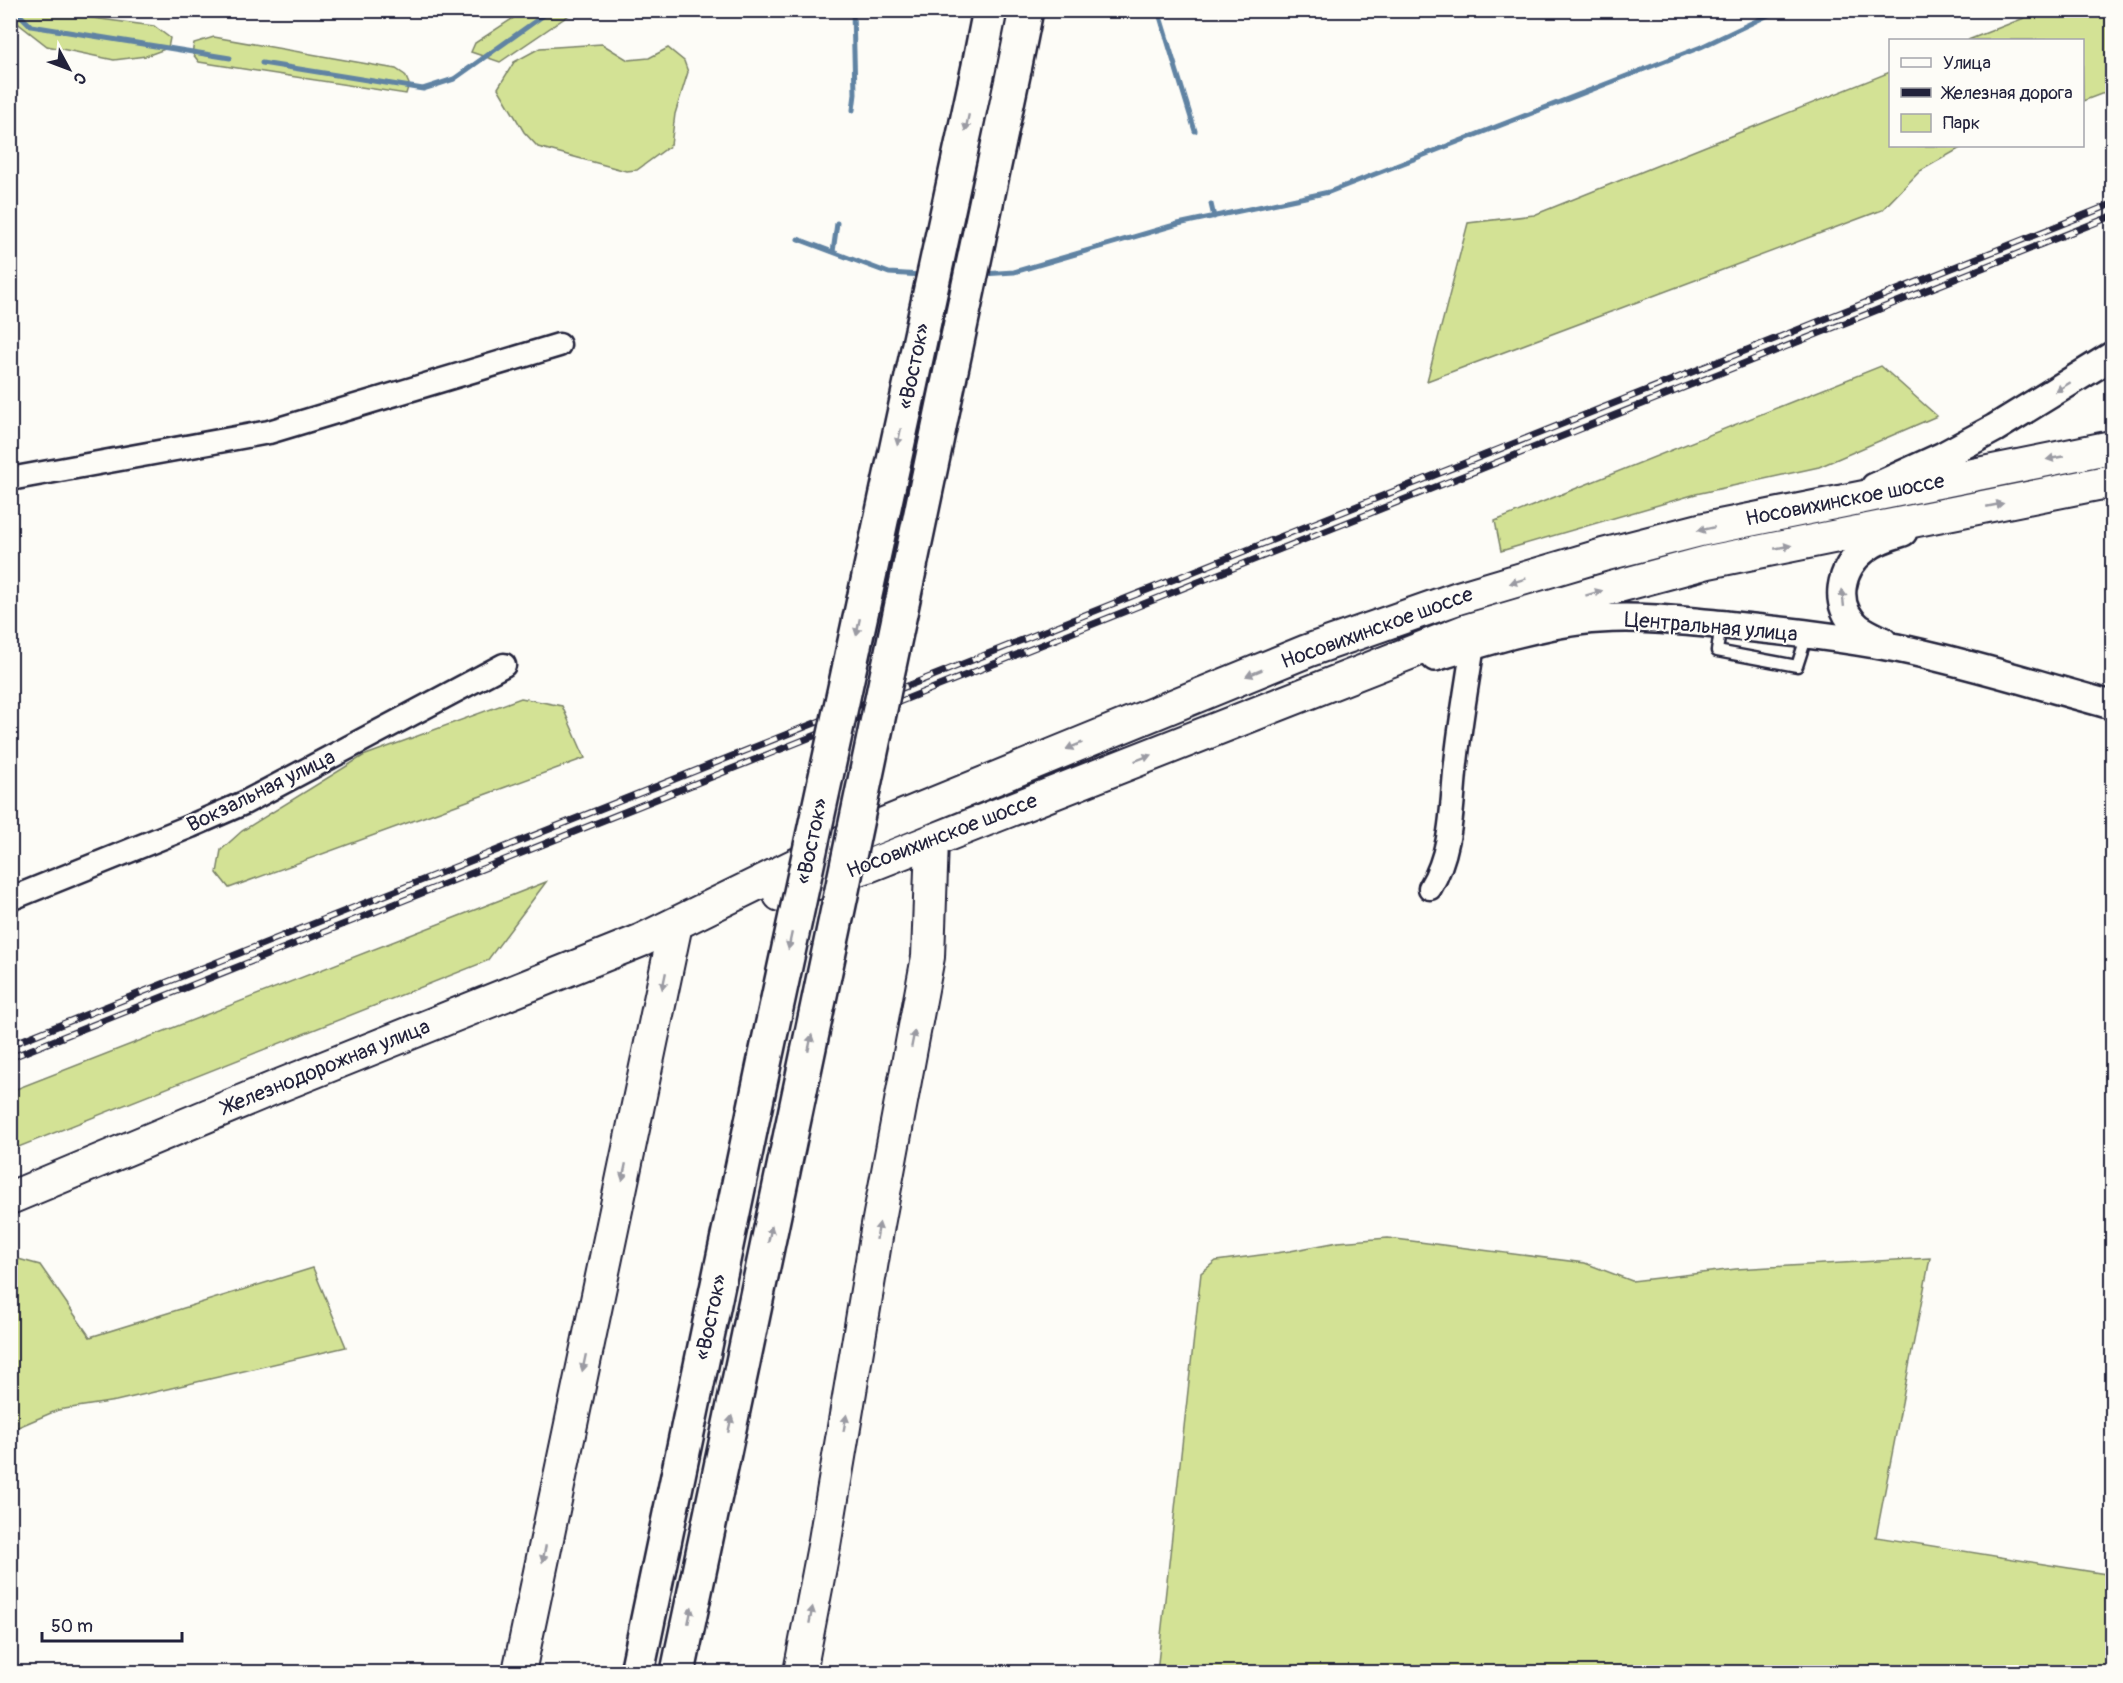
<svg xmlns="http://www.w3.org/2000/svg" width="2123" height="1683" font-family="Pangolin,sans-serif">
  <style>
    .green { fill: #d3e295; stroke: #7a8268; stroke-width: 1.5 }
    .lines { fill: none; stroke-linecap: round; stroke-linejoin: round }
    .stream { stroke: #6083a3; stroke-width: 5 }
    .service-casing { stroke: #22223b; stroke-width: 15 }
    .minor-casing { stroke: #22223b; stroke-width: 27 }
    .tertiary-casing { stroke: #22223b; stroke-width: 32 }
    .secondary-casing { stroke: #22223b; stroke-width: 36 }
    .trunk-casing { stroke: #22223b; stroke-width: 38 }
    .service { stroke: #fdfcf7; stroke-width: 10 }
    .minor { stroke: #fdfcf7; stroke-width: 22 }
    .tertiary { stroke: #fdfcf7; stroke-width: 27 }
    .secondary { stroke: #fdfcf7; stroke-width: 32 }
    .trunk { stroke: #fdfcf7; stroke-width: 33 }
    .rail-casing { stroke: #22223b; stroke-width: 7 }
    .rail { stroke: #fdfcf7; stroke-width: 4.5; stroke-dasharray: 14; stroke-linecap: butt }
    .trunk-bridge-casing { stroke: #22223b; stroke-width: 38; stroke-linecap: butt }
    .trunk-bridge { stroke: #fdfcf7; stroke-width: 33 }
    .oneway { fill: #9a9aa2 }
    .labels { text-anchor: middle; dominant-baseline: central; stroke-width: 4.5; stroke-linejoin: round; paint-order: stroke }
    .street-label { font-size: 21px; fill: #22223b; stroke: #fdfcf7 }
  </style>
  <rect width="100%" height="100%" fill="#fdfcf7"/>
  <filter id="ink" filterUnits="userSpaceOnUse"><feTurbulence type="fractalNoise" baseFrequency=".0167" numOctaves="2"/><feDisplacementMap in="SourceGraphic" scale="12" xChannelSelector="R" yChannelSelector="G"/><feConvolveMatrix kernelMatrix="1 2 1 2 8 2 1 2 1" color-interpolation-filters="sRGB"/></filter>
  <g filter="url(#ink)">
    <!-- green -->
    <path class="green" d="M10 11H50L54 13 154 26 170 38 168 48 146 56 114 60 47 46 11 18Z
      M524 11H575L500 62 471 52 475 43Z
      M2042 11H2112V90L2083 101 2082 40H1968Z
      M214 37 396 69 405 75 409 84 406 94 199 62 192 53 194 43Z
      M602 44 628 60 649 58 668 48 684 61 688 72 675 114 671 145 637 170 626 171 538 147 524 132 498 88 514 62 540 48Z
      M1890 72V146H1964L1920 171 1882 210 1427 381 1468 223 1534 215Z
      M1881 366 1937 416 1819 467 1696 494 1501 551 1495 521Z
      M521 698 562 706 585 758 229 888 217 873 221 850 242 831 363 756Z
      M546 882 487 961 11 1150V1091Z
      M1388 1238 1585 1263 1632 1281 1736 1269 1930 1258 1876 1537 2112 1575V1672H1157L1201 1273 1216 1261 1290 1251 1338 1242Z
      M11 1257 40 1265 90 1337 313 1268 346 1347 116 1401 58 1410 11 1430Z"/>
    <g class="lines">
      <!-- stream -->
      <path class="stream" d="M15 10 31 26 230 58
        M853 10 855 94 853 110
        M1158 10 1195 131
        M262 63 423 89 454 79 551 10
        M1211 204 1214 217
        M798 239 889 273 922 275
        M833 252 837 223
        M983 274 1014 272 1178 224 1329 192 1701 47 1779 10"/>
      <defs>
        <path id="service" d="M1721 625 1717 651 1797 666 1807 635"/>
        <path id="minor" d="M10 479 269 432 559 345
          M1430 888C1453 850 1451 807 1456 763 1460 724 1467 685 1473 645
          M10 899 191 826 244 803 504 665"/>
        <path id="tertiary" d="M1875 487 1943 456 1995 428 2112 356
          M1883 641C1875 637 1866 633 1859 628 1831 606 1840 568 1865 549 1876 540 1890 536 1903 532
          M1435 657C1484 642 1548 622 1599 619 1641 616 1684 621 1726 625 1783 631 1841 637 1897 648 1970 663 2041 686 2112 705"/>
        <path id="secondary" d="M780 895 868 866 1468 630 1611 588 1708 562 2112 481
          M10 1198 276 1087 642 940 857 835 1307 651 1458 598 1603 555 1700 530 2112 447
          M519 1672 676 924
          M800 1672 824 1546 878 1225 928 957 932 840"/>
        <path id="trunk" d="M979 66 990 10
          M1014 70 1026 10"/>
      </defs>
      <!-- service casing -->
      <use href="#service" class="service-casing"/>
      <!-- minor casing -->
      <use href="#minor" class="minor-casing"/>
      <!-- tertiary casing -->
      <use href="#tertiary" class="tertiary-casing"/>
      <!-- secondary casing -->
      <use href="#secondary" class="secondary-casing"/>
      <!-- trunk casing -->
      <use href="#trunk" class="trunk-casing"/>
      <!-- service -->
      <use href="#service" class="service"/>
      <!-- minor -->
      <use href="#minor" class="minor"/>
      <!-- tertiary -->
      <use href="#tertiary" class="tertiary"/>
      <!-- secondary -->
      <use href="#secondary" class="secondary"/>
      <!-- trunk -->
      <use href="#trunk" class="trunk"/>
      <defs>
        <path id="rail" d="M10 1045 2112 204
          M10 1058 2112 216"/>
      </defs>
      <!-- rail casing -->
      <use href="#rail" class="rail-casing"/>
      <!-- rail -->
      <use href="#rail" class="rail"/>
      <defs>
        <path id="trunk-bridge" d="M637 1672 764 1064 979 66
          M678 1672 1014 70"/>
      </defs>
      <!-- trunk-bridge casing -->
      <use href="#trunk-bridge" class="trunk-bridge-casing"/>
      <!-- trunk-bridge -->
      <use href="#trunk-bridge" class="trunk-bridge"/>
    </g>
    <!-- one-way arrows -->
    <defs><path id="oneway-solid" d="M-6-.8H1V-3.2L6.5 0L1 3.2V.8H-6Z" transform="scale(1.5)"/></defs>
    <g class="oneway">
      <use href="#oneway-solid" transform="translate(967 123) rotate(102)"/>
      <use href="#oneway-solid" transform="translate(2063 387) rotate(148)"/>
      <use href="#oneway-solid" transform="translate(899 437) rotate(102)"/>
      <use href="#oneway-solid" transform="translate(2055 458) rotate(169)"/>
      <use href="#oneway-solid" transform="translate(1995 505) rotate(-11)"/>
      <use href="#oneway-solid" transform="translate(1706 529) rotate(168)"/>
      <use href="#oneway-solid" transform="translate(1783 547) rotate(-11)"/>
      <use href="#oneway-solid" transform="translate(1518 581) rotate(163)"/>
      <use href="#oneway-solid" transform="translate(1594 593) rotate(-17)"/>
      <use href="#oneway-solid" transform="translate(1843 598) rotate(-96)"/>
      <use href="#oneway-solid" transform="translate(858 627) rotate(102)"/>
      <use href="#oneway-solid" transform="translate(1254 673) rotate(158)"/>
      <use href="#oneway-solid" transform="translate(1074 746) rotate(158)"/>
      <use href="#oneway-solid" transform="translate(1143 758) rotate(-21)"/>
      <use href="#oneway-solid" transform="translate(790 941) rotate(102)"/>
      <use href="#oneway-solid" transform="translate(664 981) rotate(102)"/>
      <use href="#oneway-solid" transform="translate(913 1039) rotate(-79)"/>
      <use href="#oneway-solid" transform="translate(810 1043) rotate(-78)"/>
      <use href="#oneway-solid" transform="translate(624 1172) rotate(102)"/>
      <use href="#oneway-solid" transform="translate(878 1231) rotate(-80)"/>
      <use href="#oneway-solid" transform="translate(770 1234) rotate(-78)"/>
      <use href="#oneway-solid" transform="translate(584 1363) rotate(102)"/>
      <use href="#oneway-solid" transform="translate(845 1423) rotate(-80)"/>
      <use href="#oneway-solid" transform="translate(730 1424) rotate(-78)"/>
      <use href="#oneway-solid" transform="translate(544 1554) rotate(102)"/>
      <use href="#oneway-solid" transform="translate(690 1615) rotate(-78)"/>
      <use href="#oneway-solid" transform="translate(811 1615) rotate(-79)"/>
    </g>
  </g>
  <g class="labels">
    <!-- street labels -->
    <g class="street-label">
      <text transform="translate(914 366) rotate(-78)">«Восток»</text>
      <text transform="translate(1845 500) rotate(-11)">Носовихинское шоссе</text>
      <text transform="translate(1711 627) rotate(5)">Центральная улица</text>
      <text transform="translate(1377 628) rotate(-20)">Носовихинское шоссе</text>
      <text transform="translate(261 791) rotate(-26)">Вокзальная улица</text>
      <text transform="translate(942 836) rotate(-21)">Носовихинское шоссе</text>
      <text transform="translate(812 841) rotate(-78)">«Восток»</text>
      <text transform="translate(326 1067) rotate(-22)">Железнодорожная улица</text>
      <text transform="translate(711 1317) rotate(-78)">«Восток»</text>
    </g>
  </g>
  <!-- margin -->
  <rect width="2123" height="1683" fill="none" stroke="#fdfcf7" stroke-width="36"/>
  <rect x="18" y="18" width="2087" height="1647" fill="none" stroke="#22223b" stroke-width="2" filter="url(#ink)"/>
  <!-- legend -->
  <rect x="1889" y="39" width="195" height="108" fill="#fdfcf7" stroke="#a5a5ac" stroke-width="1.5"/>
  <rect x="1901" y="58" width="30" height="9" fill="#fdfcf7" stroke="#a5a5ac" stroke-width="1.5"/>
  <text x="1943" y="69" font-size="18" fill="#22223b">Улица</text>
  <rect x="1901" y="88" width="30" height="9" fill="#22223b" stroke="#a5a5ac" stroke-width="1.5"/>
  <text x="1943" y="99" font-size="18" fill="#22223b">Железная дорога</text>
  <rect x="1901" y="114" width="30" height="18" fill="#d3e295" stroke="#a5a5ac" stroke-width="1.5"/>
  <text x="1943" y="129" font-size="18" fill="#22223b">Парк</text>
  <!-- north arrow -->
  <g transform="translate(69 69) rotate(131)" stroke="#fdfcf7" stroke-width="4.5" paint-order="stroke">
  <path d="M0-4.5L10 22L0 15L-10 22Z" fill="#22223b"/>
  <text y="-9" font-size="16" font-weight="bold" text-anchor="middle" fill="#22223b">С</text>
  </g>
  <!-- scale -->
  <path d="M42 1632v9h140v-9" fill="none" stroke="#22223b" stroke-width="3"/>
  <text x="51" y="1632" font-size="18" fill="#22223b" stroke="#fdfcf7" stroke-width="4.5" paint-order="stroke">50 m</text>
</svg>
